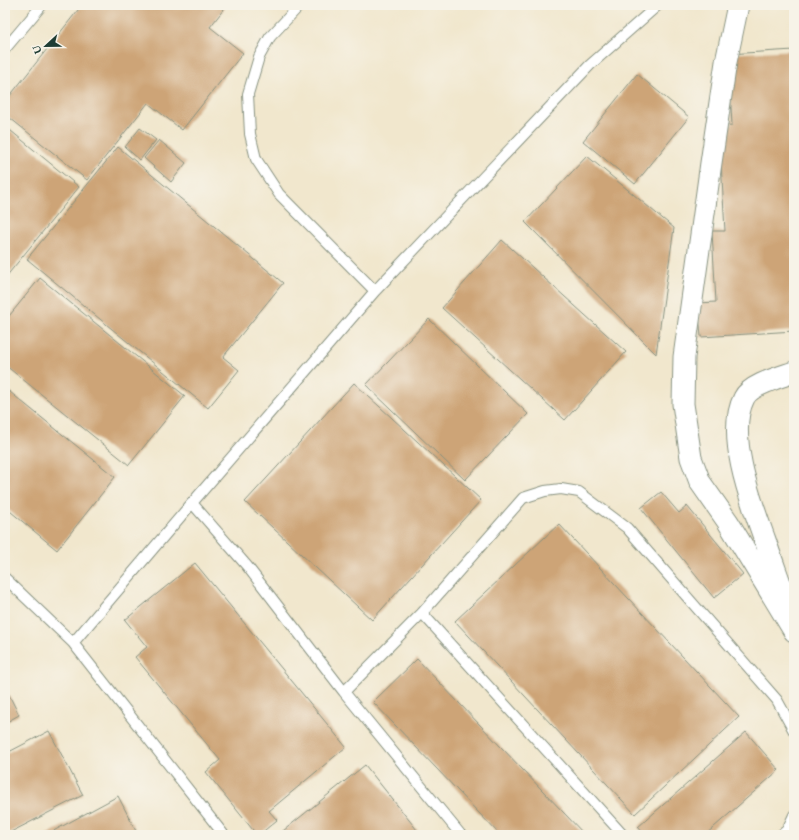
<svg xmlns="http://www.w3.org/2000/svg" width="799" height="840" font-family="'EB Garamond',serif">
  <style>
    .building { fill: #cda477 }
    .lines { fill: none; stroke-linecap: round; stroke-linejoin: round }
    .lane-casing { stroke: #889280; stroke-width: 12 }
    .street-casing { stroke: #889280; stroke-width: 23 }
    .lane { stroke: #fff; stroke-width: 10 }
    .street { stroke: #fff; stroke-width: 21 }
  </style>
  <rect width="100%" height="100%" fill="#f7f3e8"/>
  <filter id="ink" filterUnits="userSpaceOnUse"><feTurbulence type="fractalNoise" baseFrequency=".025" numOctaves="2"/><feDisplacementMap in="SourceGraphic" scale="8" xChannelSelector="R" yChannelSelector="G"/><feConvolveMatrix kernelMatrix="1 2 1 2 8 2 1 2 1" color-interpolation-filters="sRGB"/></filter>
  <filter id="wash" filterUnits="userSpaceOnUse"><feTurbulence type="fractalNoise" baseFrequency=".012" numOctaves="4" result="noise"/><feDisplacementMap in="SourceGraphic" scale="16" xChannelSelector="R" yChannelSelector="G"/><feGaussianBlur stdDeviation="0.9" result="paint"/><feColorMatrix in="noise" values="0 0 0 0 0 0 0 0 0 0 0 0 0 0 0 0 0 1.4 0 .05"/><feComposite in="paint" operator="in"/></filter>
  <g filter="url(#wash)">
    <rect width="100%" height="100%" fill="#f1e7cd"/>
    <g id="blocks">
      <!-- building -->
      <path class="building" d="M82 5H227L210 27 243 53 182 130 148 103 87 180 5 114V102Z
        M794 50V331L701 337 698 303 716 302 712 231H725L719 126 732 125 728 54Z
        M637 74 689 117 635 184 583 141Z
        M5 126 79 187 5 278Z
        M140 128 156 140 140 160 125 147Z
        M159 140 186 163 171 182 144 158Z
        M118 147 283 283 223 357 239 370 208 408 27 259Z
        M587 156 674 228 656 354 525 222Z
        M502 240 626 352 565 420 442 308Z
        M40 278 185 396 129 465 5 365V321Z
        M429 319 528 414 465 480 366 385Z
        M354 383 481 500 372 620 245 502Z
        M5 388 115 477 57 550 5 507Z
        M661 492 679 513 687 506 743 574 714 598 641 508Z
        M559 524 739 717 635 814 455 621Z
        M195 563 346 747 269 811 277 820 259 835H257L206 772 220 760 135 657 147 647 125 620Z
        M417 659 585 835H500L373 702Z
        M5 687 19 715 5 723Z
        M49 731 83 795 5 835V754Z
        M746 732 779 770 705 835H645L638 827Z
        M365 765 421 835H278Z
        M118 796 138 835H46Z"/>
    </g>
  </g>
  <g filter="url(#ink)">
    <use href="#blocks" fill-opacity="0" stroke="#889280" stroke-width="1"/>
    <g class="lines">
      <defs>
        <path id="lane" d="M300 5 270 37 259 57 248 94 250 134 256 159 279 194 375 291 590 65 658 5
          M5 49 42 5
          M192 503 247 566 344 692 461 835
          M5 578 73 643 224 835
          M422 613 623 835
          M73 643 192 503 375 291
          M344 692 422 613 523 498 545 491 561 489 579 492 627 528 777 700 794 731
          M781 835 787 830 794 815"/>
        <path id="street" d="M738 5 726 62 711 163 684 357 683 404 691 458 700 482 728 522 794 631
          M787 603C780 582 772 561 765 540 752 504 725 435 744 398 750 385 780 377 794 372"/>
      </defs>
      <!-- lane casing -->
      <use href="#lane" class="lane-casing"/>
      <!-- street casing -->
      <use href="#street" class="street-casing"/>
      <!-- lane -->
      <use href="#lane" class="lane"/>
      <!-- street -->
      <use href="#street" class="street"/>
    </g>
  </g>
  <!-- margin -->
  <rect width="799" height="840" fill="none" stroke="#f7f3e8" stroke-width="20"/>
  <!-- north arrow -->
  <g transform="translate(46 46) rotate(248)" stroke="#f7f3e8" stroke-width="3" paint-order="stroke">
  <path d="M0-3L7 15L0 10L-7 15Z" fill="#1f3d34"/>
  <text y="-6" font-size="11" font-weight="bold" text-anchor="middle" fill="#1f3d34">U</text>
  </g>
</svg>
